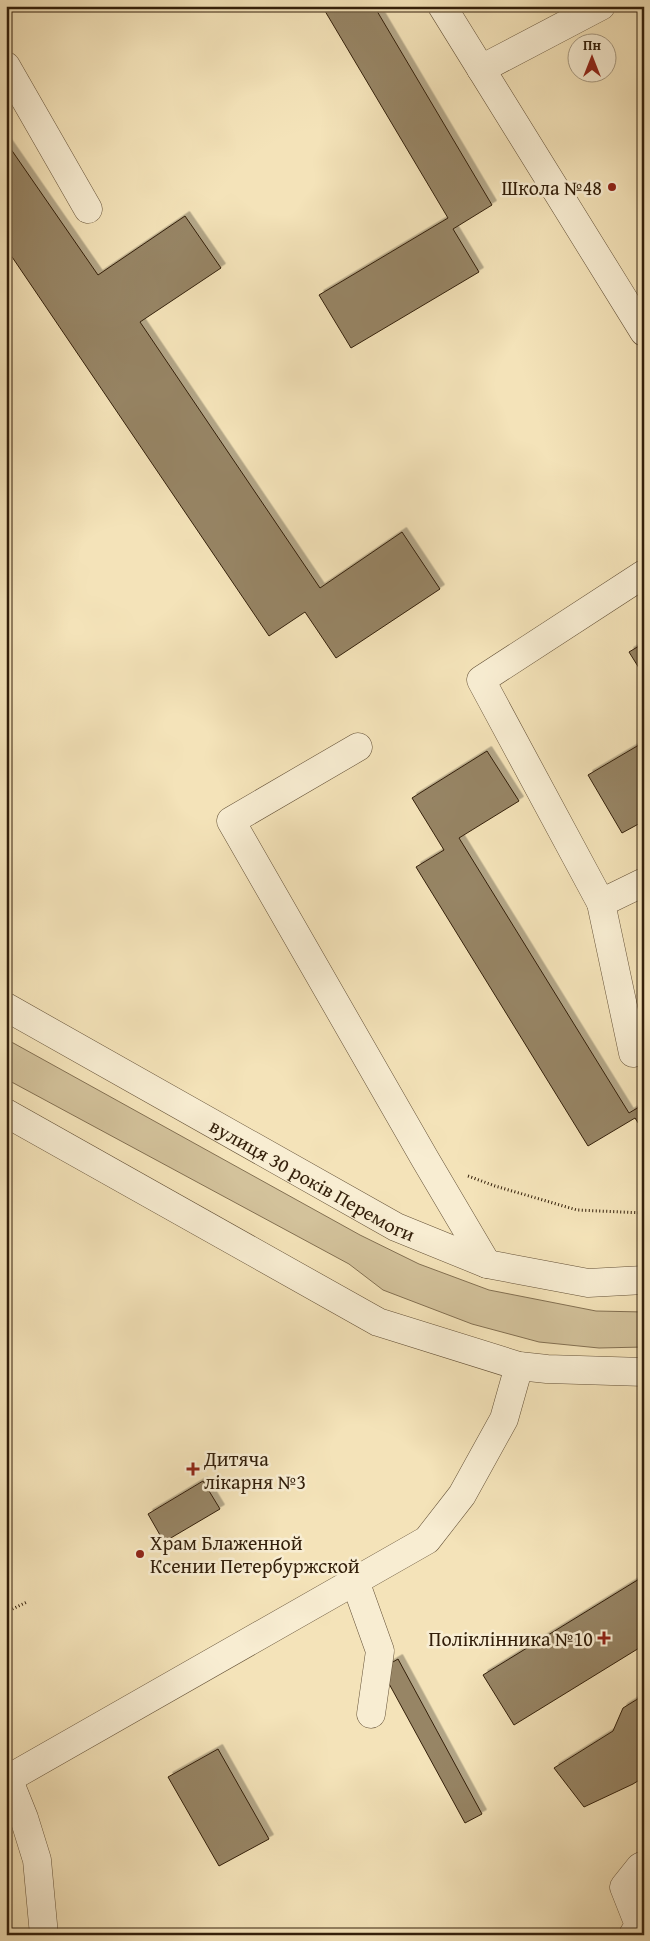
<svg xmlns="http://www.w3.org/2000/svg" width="650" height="1941" font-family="'Gentium Book Plus',serif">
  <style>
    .green { fill: #d3c29b; stroke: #837052 }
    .building { fill: #978565; stroke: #331f0a; filter: url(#shadow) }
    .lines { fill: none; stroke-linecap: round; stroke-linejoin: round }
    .minor-casing { stroke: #635036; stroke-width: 29 }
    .path { stroke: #331f0a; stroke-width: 3; stroke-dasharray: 1 2.5; stroke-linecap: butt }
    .minor { stroke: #f8edd2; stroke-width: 28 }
    .poi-dot { fill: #8f2418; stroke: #f8edd2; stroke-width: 2 }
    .labels { text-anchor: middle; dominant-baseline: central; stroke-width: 5; stroke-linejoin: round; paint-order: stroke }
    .poi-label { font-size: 20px; fill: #331f0a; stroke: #f8edd2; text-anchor: end }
    .street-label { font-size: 20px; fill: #331f0a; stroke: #f8edd2 }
  </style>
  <defs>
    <filter id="shadow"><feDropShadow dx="4.5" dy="-4.5" stdDeviation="0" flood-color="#0004"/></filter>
  </defs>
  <rect width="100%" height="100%" fill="#f4e3b9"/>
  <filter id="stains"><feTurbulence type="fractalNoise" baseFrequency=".004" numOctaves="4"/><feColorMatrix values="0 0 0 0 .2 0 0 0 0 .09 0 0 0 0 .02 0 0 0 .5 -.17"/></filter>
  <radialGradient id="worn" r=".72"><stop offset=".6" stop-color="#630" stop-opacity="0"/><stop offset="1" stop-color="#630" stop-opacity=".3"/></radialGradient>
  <!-- green -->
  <path class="green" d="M6 1039 360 1235 419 1264 489 1290 596 1311 644 1312V1347L599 1348 539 1342 472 1324 383 1290 349 1264 6 1079Z"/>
  <!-- building -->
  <path class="building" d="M322 6H374L492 205 453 229 479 272 351 348 319 295 448 218Z
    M6 142 98 275 185 216 221 268 140 322 320 588 402 532 440 589 336 658 305 612 269 636 6 248Z
    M644 643V676L629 652Z
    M644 742V821L622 833 588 775Z
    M487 751 519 801 459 838 629 1113 644 1104V1132L635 1118 588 1146 416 867 444 850 412 798Z
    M203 1481 220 1509 164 1542 148 1514Z
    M644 1576V1645L514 1725 483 1675Z
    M398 1659 482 1814 465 1823 381 1669Z
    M644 1695V1777L633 1784 584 1807 554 1768 613 1731 623 1708Z
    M218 1749 269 1839 219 1866 168 1777Z"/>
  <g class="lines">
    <defs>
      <g id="minor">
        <path d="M442 6 644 332"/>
        <path d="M6 66 88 209"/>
        <path d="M481 69 601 6"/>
        <path d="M644 574 481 680 601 903 644 882"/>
        <path d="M358 747 231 821 425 1159 487 1264"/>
        <path d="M601 903 633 1053"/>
        <path id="s1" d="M6 1007 396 1227 487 1264 588 1283 644 1280"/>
        <path d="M6 1113 378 1322 519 1366 547 1369 644 1372"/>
        <path d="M355 1581 380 1651 371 1714"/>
        <path d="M6 1773 24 1818 37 1860 44 1935"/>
        <path d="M6 1780 427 1540 462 1495 504 1419 519 1366"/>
        <path d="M633 1935 639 1925 624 1887 640 1867 644 1865"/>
      </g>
    </defs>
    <!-- minor casing -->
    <use href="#minor" class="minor-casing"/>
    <!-- path -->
    <path class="path" d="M468 1176 495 1186 577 1210 644 1213
      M6 1612 27 1602"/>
    <!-- minor -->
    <use href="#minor" class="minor"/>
  </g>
  <!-- markers -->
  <g class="poi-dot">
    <circle cx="612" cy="187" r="5"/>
    <path d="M190.5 1461.5h5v5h5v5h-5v5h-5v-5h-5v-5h5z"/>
    <circle cx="140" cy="1554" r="5"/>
    <path d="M601.5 1630.5h5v5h5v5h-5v5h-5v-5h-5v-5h5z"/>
  </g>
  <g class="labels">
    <!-- poi labels -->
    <g class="poi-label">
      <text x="602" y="187">Школа №48</text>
      <text x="204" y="1458" text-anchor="start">Дитяча<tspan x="204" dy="23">лікарня №3</tspan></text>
      <text x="150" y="1542" text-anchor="start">Храм Блаженной<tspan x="150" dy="23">Ксении Петербуржской</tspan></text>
      <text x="593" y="1638">Поліклінника №10</text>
    </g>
    <!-- street labels -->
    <g class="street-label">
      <text stroke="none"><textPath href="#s1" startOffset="352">вулиця 30 років Перемоги</textPath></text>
    </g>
  </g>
  <!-- margin -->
  <rect width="650" height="1941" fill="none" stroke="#f4e3b9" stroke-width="25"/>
  <rect x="8" y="8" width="635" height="1926" fill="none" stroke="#331f0a" stroke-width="2.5"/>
  <rect x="12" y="12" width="625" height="1916" fill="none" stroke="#331f0a"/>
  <!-- north arrow -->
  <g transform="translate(592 58)"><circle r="24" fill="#f8edd2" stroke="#a99b82"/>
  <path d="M0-4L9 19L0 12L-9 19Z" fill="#8f2418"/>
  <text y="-8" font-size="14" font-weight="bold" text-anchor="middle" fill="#331f0a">Пн</text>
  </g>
  <rect width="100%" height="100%" filter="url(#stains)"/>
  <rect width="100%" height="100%" fill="url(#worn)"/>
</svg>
